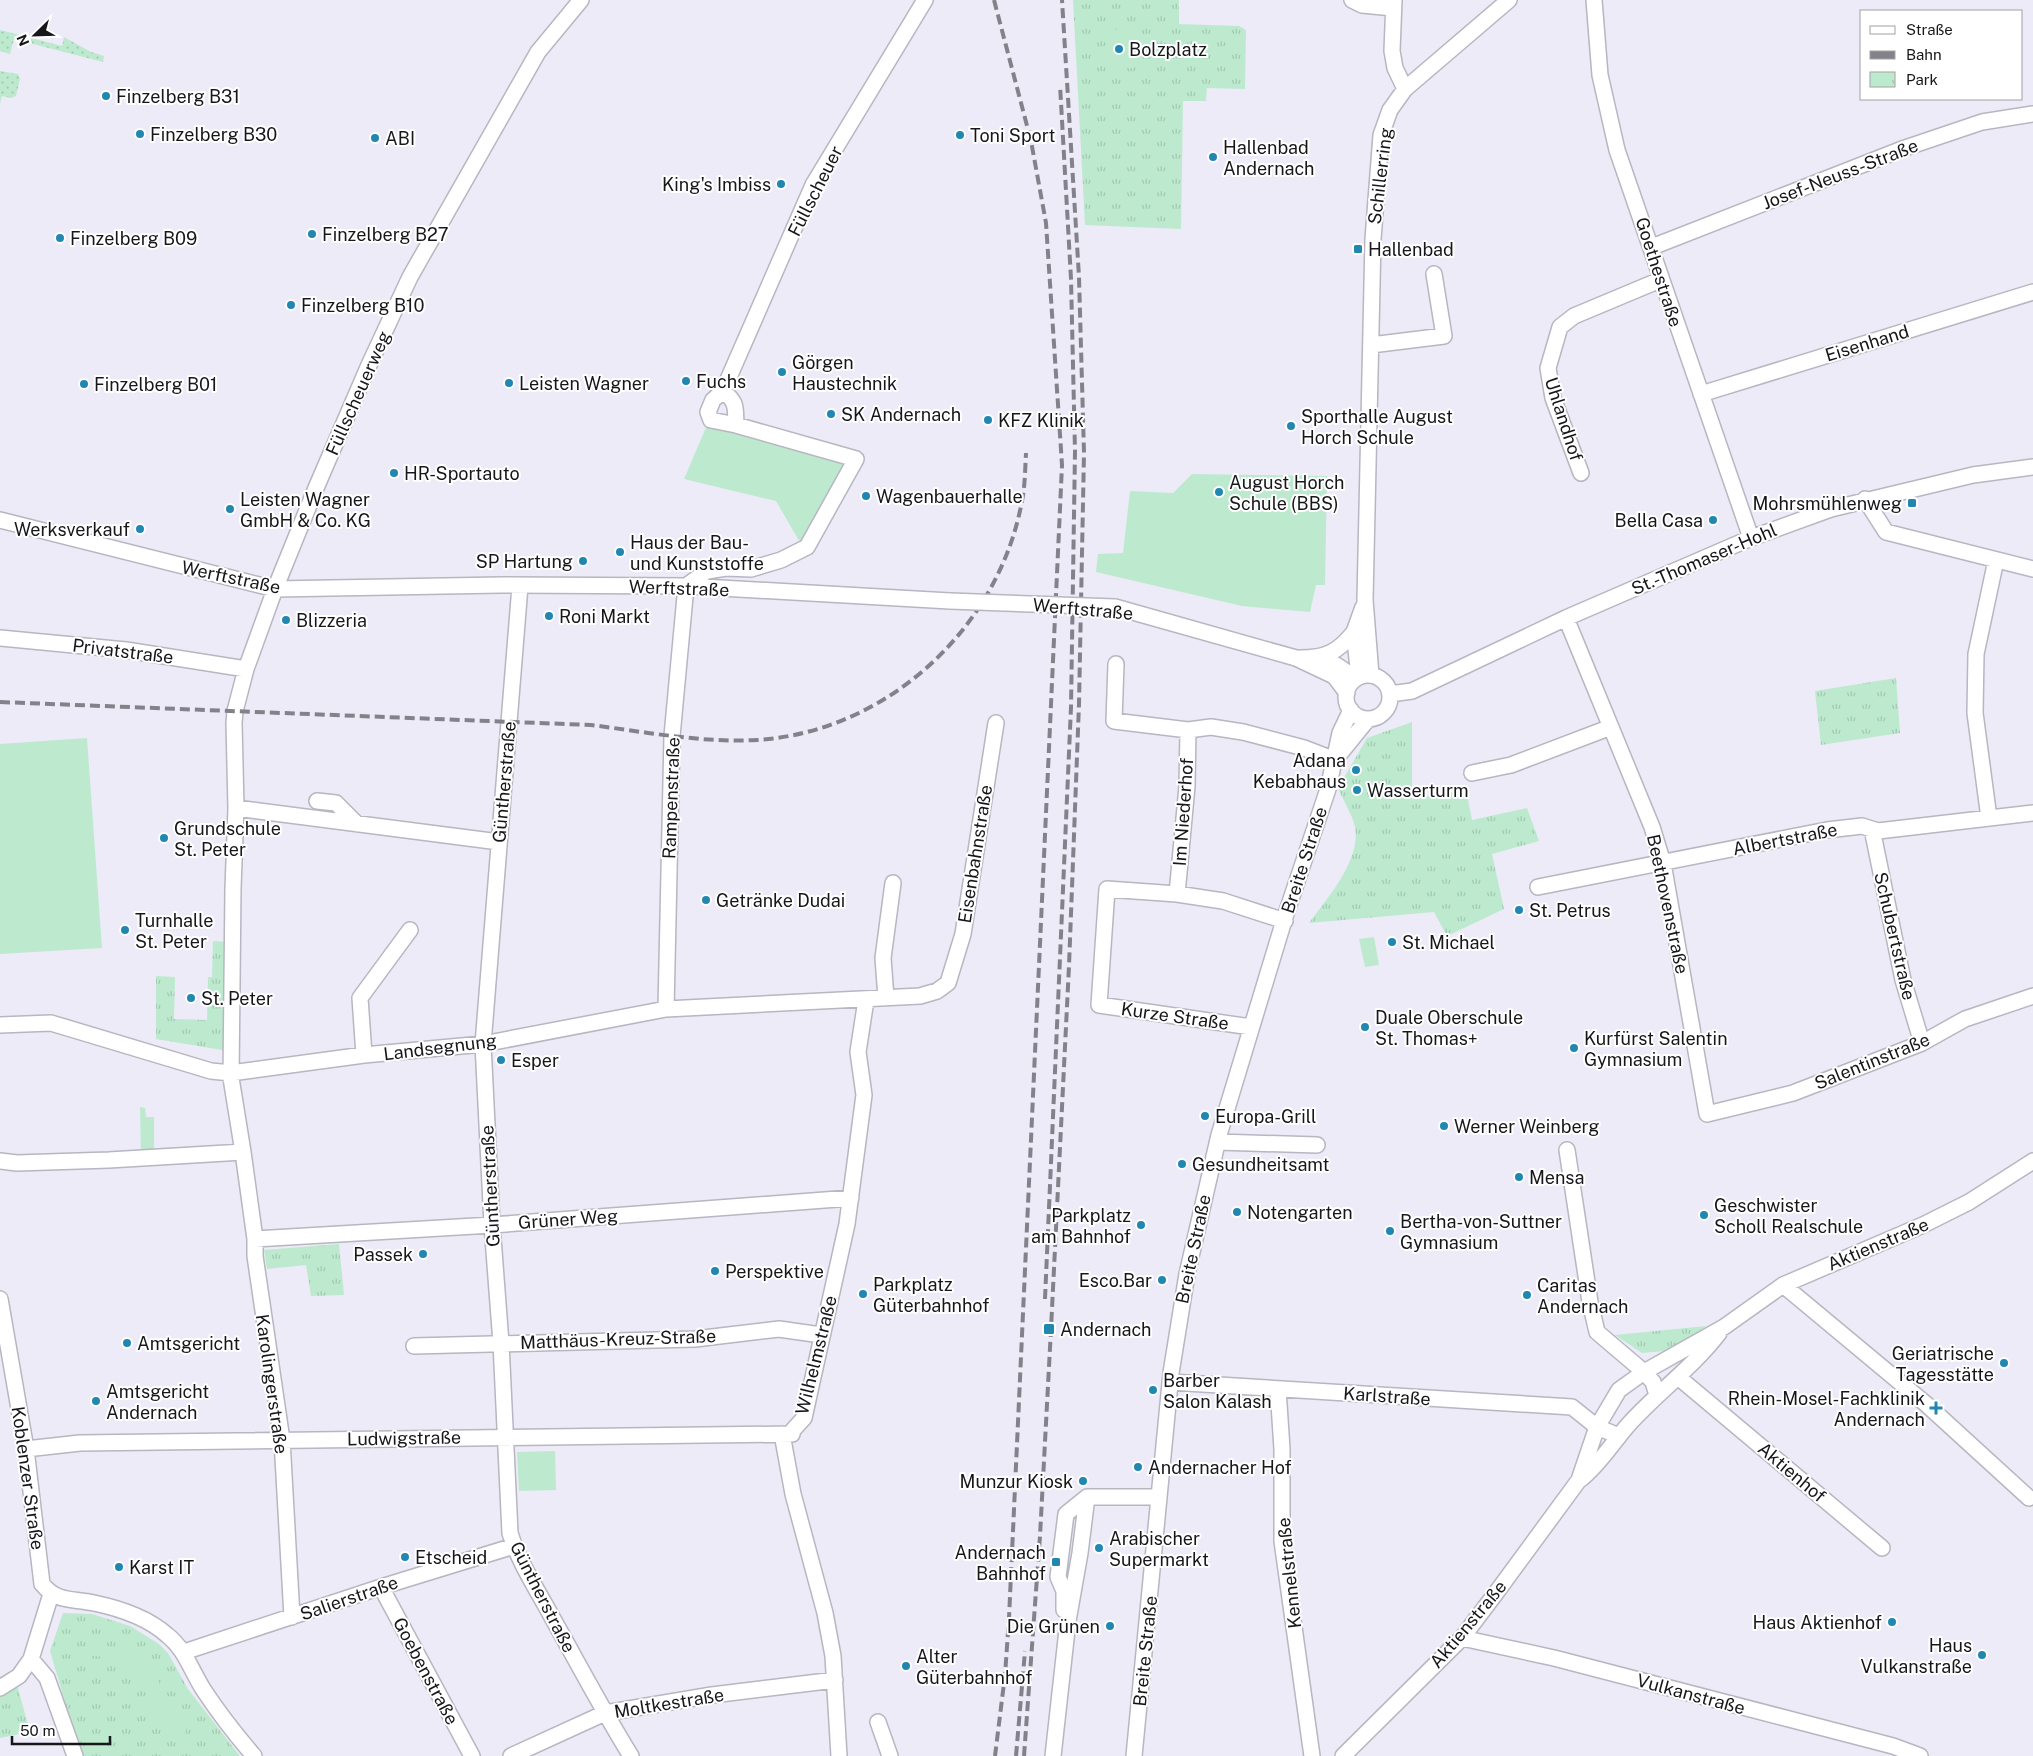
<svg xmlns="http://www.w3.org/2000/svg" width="2033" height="1756" font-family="'Public Sans',sans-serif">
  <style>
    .grass { fill: url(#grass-dots) }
    .park { fill: url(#park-tufts) }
    .garden { fill: #bdeacf }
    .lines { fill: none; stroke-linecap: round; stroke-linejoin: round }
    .minor-casing { stroke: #b7b6c1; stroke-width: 18 }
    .minor { stroke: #fff; stroke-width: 15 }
    .rail { stroke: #83828a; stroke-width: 4; stroke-dasharray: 10 5; stroke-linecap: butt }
    .minor-bridge-casing { stroke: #b7b6c1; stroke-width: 18; stroke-linecap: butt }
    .minor-bridge { stroke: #fff; stroke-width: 15 }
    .poi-dot { fill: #2187b0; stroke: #fff; stroke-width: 2 }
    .labels { text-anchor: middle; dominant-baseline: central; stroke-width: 4; stroke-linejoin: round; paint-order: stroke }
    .poi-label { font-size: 18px; fill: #17161a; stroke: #fff; text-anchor: start }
    .street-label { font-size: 18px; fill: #17161a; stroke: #fff }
  </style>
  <defs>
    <pattern id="grass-dots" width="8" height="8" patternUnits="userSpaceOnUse" patternTransform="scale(1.25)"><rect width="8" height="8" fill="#bdeacf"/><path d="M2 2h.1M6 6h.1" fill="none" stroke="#a2c8b1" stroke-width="1.8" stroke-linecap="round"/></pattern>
    <pattern id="park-tufts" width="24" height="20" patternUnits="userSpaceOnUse" patternTransform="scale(1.25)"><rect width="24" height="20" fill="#bdeacf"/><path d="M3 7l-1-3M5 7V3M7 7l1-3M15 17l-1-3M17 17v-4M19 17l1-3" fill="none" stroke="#a2c8b1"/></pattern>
  </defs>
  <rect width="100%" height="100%" fill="#ecebf7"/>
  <!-- grass -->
  <path class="grass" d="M0 30 62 46 64 37 91 52 104 56 103 62 14 39 10 54 0 51Z
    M0 71 18 74 20 79 16 96 11 98 2 96 0 104Z"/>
  <!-- park -->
  <path class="park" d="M1073 0H1179V24L1239 26 1246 30 1245 89 1207 88 1206 101H1183L1181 229 1085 225Z
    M1896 678 1900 733 1821 745 1815 691Z
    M1412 722V799L1466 790 1472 820 1527 808 1539 841 1492 854 1504 909 1447 936 1434 912 1309 923C1328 897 1361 860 1355 827 1352 814 1343 800 1338 788L1367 738Z
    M213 941 230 942 228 1051 156 1039V976L175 977 174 1019 207 1020 208 977H212Z
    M339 1244 344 1295 311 1296 306 1265 267 1269 264 1250Z
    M1706 1326 1677 1350 1642 1353 1615 1335Z
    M63 1613 92 1614 130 1626 159 1644 168 1653 188 1689 240 1756H83L81 1745 66 1715 61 1688 50 1651Z
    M16 1681 30 1732 0 1738V1682Z"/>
  <!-- garden -->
  <path class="garden" d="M1131 29 1132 68 1107 69 1106 30Z
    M707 425 850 462 801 544 776 501 684 479Z
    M1192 474 1327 476 1325 585H1316L1310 612 1242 606 1096 572 1098 554 1123 553 1130 491 1173 493Z
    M87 738 102 948 0 954V744Z
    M1374 937 1379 965 1365 967 1359 939Z
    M140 1107 145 1108 146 1117H154V1152L141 1153Z
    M555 1451 556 1490 519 1491 517 1452Z
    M91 1645 140 1654 156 1666 160 1687 183 1717 187 1726 184 1741 181 1746 168 1733 159 1728C153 1708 146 1683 130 1667 118 1655 93 1656 77 1656L80 1648Z"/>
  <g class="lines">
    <defs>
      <path id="minor" d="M1352 0 1362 5 1393 8
        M1394 0 1392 51 1395 68 1405 89
        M1594 0 1600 75 1617 150 1751 538
        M1652 247 1905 148 1982 122 2033 114
        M1371 345 1444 336 1434 274
        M723 391C738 403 735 408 736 425L711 420 708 412 713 400 723 391 813 185 925 0
        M1701 394 2033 292
        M1581 473 1553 398 1548 368 1560 327 1574 316 1660 280
        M1865 499 1886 532 2033 569
        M0 520 275 589 501 585 686 586 950 601
        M520 586 483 1044 492 1225 501 1343 510 1533C519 1563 538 1591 553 1619 579 1665 603 1711 631 1756
        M686 586 707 571 726 568 751 569 781 560 807 547 856 459 736 425
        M1115 607 1296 658 1334 676 1347 693
        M1566 618 1652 827 1663 863 1707 1114 1793 1093 1922 1043 1965 1019 2033 996
        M0 638 126 650 246 669
        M1300 658C1326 658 1338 652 1354 632
        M1318 658C1333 661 1343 669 1355 679
        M1116 664 1114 721 1188 730 1211 727 1243 732 1304 748 1335 760
        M1371 675 1365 600 1373 239 1381 135 1390 110 1405 89 1509 0
        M1346 697a22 22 0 1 1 44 0a22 22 0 1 1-44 0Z
        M1359 677 1354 632 1363 607
        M1390 694 1412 691 1566 618 1751 538 1831 509 1973 475 2033 467
        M1338 756 1368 719
        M1472 773 1511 765 1611 727
        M317 801 336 803 357 824
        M236 808 499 842
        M1989 818 1975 713 1976 654 1996 560
        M1872 829 1903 980 1922 1043
        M1538 887 1827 830 1862 826 1878 831 2033 813
        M1177 894 1187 786 1188 730
        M886 998 883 958 893 883
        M666 1009 672 736 686 586
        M0 1025 51 1023 211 1071 231 1073 364 1055 483 1044 666 1009 920 996 937 991 948 983 963 934 996 723
        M1251 1027 1099 1005 1107 889 1177 894 1223 901 1285 921
        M364 1055 360 998 410 930
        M1218 1142 1317 1145
        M1567 1150 1590 1302 1597 1332 1644 1372 1653 1382 1657 1395
        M0 1161 17 1163 109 1160 243 1152
        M255 1239 492 1225 851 1198
        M1783 1285 1926 1404 2029 1498
        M0 1299 26 1449 42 1584C58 1603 71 1598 94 1603 118 1608 148 1618 167 1635 185 1649 191 1670 203 1689 218 1712 236 1735 254 1756
        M414 1346 695 1339 779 1329 821 1335
        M1678 1377 1882 1548
        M1170 1382 1572 1407 1597 1427 1619 1436
        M1278 1389 1282 1449V1541L1312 1756
        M782 1434 793 1494 825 1613 833 1656 839 1756
        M26 1449 80 1443 792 1434 793 1430 804 1418 847 1224 864 1095 858 1052 866 1000
        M1581 1479C1600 1464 1613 1442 1629 1424 1658 1392 1693 1367 1719 1333
        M381 1587 472 1756
        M1064 1610V1591L1058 1577 1066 1514 1087 1497H1159
        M292 1617 282 1440 255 1256V1239L243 1152 231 1078 233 888 236 808 234 723 235 711 246 669 275 589 316 488 369 365 410 277 538 52 581 0
        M1462 1638 1554 1658 1789 1719 1893 1746 1920 1756
        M184 1652 381 1587 514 1546
        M31 1659 47 1678 75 1756
        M0 1688 19 1676 31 1659 51 1594
        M878 1722 890 1756
        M511 1756 605 1713 712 1695 835 1680
        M1053 1756 1068 1621 1080 1553 1087 1497
        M1134 1756 1171 1373 1187 1274 1219 1135 1285 917 1328 789 1340 733 1351 710
        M1343 1756 1462 1638 1496 1593 1579 1480 1597 1427 1619 1390 1644 1372 1724 1327 1783 1285 1923 1225 1969 1202 2033 1161"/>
    </defs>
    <!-- minor casing -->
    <use href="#minor" class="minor-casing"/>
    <!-- minor -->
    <use href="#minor" class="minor"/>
    <!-- rail -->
    <path class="rail" d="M994 0 1031 141 1046 223 1062 465 1009 1618 1005 1675 995 1756
      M0 702 591 725C646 732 702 743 757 740 885 732 996 631 1021 506 1025 489 1025 471 1026 453
      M1045 1299 1071 707 1075 451 1071 279 1060 85
      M1016 1756 1025 1651
      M1024 1756 1040 1536 1051 1329 1069 966 1079 704 1084 453 1079 277 1062 0"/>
    <defs>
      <path id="minor-bridge" d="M950 601 1115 607"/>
    </defs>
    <!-- minor-bridge casing -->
    <use href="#minor-bridge" class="minor-bridge-casing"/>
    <!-- minor-bridge -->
    <use href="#minor-bridge" class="minor-bridge"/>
  </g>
  <!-- markers -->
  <g class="poi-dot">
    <circle cx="1119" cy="49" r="5"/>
    <circle cx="106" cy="96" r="5"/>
    <circle cx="140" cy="134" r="5"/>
    <circle cx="960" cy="135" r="5"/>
    <circle cx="375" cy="138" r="5"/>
    <circle cx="1213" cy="157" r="5"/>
    <circle cx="781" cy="184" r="5"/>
    <circle cx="312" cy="234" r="5"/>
    <circle cx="60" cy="238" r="5"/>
    <rect x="1353" y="244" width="10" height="10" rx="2.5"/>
    <circle cx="291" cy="305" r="5"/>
    <circle cx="782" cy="372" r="5"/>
    <circle cx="686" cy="381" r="5"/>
    <circle cx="509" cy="383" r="5"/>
    <circle cx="84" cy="384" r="5"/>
    <circle cx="831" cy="414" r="5"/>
    <circle cx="988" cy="420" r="5"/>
    <circle cx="1291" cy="426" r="5"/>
    <circle cx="394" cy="473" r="5"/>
    <circle cx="1219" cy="492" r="5"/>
    <circle cx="866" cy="496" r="5"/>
    <rect x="1907" y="498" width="10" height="10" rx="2.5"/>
    <circle cx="230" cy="509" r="5"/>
    <circle cx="1713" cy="520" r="5"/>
    <circle cx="140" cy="529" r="5"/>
    <circle cx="620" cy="552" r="5"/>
    <circle cx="583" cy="561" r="5"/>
    <circle cx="549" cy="616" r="5"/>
    <circle cx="286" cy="620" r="5"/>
    <circle cx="1356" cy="770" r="5"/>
    <circle cx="1357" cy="790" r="5"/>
    <circle cx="164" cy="838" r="5"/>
    <circle cx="706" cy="900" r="5"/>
    <circle cx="1519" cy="910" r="5"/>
    <circle cx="125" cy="930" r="5"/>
    <circle cx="1392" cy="942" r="5"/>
    <circle cx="191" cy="998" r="5"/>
    <circle cx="1365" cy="1027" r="5"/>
    <circle cx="1574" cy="1048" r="5"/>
    <circle cx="501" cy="1060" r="5"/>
    <circle cx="1205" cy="1116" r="5"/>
    <circle cx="1444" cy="1126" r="5"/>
    <circle cx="1182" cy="1164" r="5"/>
    <circle cx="1519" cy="1177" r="5"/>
    <circle cx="1237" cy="1212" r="5"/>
    <circle cx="1704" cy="1215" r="5"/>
    <circle cx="1141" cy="1225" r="5"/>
    <circle cx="1390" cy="1231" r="5"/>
    <circle cx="423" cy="1254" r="5"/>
    <circle cx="715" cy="1271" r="5"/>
    <circle cx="1162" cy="1280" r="5"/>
    <circle cx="863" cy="1294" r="5"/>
    <circle cx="1527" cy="1295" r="5"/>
    <rect x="1043" y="1323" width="12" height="12" rx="2.5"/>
    <circle cx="127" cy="1343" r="5"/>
    <circle cx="2004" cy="1363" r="5"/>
    <circle cx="1153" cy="1390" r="5"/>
    <circle cx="96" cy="1401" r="5"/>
    <path d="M1933.5 1400.5h5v5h5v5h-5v5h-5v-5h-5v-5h5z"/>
    <circle cx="1138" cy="1467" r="5"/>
    <circle cx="1083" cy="1481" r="5"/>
    <circle cx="1099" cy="1548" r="5"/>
    <circle cx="405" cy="1557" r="5"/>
    <rect x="1051" y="1557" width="10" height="10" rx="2.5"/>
    <circle cx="119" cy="1567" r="5"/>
    <circle cx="1892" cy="1622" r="5"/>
    <circle cx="1110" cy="1626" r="5"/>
    <circle cx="1982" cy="1655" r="5"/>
    <circle cx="906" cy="1666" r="5"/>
  </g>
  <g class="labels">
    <!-- poi labels -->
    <g class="poi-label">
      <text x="1129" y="49">Bolzplatz</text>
      <text x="116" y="96">Finzelberg B31</text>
      <text x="150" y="134">Finzelberg B30</text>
      <text x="970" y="135">Toni Sport</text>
      <text x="385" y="138">ABI</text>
      <text x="1223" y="147">Hallenbad<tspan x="1223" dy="21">Andernach</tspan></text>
      <text x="771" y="184" text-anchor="end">King's Imbiss</text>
      <text x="322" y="234">Finzelberg B27</text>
      <text x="70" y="238">Finzelberg B09</text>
      <text x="1368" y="249">Hallenbad</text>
      <text x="301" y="305">Finzelberg B10</text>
      <text x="792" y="362">Görgen<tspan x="792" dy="21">Haustechnik</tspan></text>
      <text x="696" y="381">Fuchs</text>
      <text x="519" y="383">Leisten Wagner</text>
      <text x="94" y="384">Finzelberg B01</text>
      <text x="841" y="414">SK Andernach</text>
      <text x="1301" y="416">Sporthalle August<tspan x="1301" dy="21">Horch Schule</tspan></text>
      <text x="998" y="420">KFZ Klinik</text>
      <text x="404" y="473">HR-Sportauto</text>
      <text x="1229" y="482">August Horch<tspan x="1229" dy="21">Schule (BBS)</tspan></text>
      <text x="876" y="496">Wagenbauerhalle</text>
      <text x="240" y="499">Leisten Wagner<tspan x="240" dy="21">GmbH &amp; Co. KG</tspan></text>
      <text x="1902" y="503" text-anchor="end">Mohrsmühlenweg</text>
      <text x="1703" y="520" text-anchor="end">Bella Casa</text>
      <text x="130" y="529" text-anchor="end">Werksverkauf</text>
      <text x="630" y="542">Haus der Bau-<tspan x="630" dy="21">und Kunststoffe</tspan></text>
      <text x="573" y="561" text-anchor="end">SP Hartung</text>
      <text x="559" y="616">Roni Markt</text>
      <text x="296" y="620">Blizzeria</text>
      <text x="1346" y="760" text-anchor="end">Adana<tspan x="1346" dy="21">Kebabhaus</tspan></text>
      <text x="1367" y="790">Wasserturm</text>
      <text x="174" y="828">Grundschule<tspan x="174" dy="21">St. Peter</tspan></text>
      <text x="716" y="900">Getränke Dudai</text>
      <text x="1529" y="910">St. Petrus</text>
      <text x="135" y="920">Turnhalle<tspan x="135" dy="21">St. Peter</tspan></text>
      <text x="1402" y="942">St. Michael</text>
      <text x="201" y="998">St. Peter</text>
      <text x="1375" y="1017">Duale Oberschule<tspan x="1375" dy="21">St. Thomas+</tspan></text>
      <text x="1584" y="1038">Kurfürst Salentin<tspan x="1584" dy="21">Gymnasium</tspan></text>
      <text x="511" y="1060">Esper</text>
      <text x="1215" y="1116">Europa-Grill</text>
      <text x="1454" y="1126">Werner Weinberg</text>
      <text x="1192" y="1164">Gesundheitsamt</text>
      <text x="1529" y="1177">Mensa</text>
      <text x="1714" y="1205">Geschwister<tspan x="1714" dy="21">Scholl Realschule</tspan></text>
      <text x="1247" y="1212">Notengarten</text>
      <text x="1131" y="1215" text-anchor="end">Parkplatz<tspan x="1131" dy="21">am Bahnhof</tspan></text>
      <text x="1400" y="1221">Bertha-von-Suttner<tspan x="1400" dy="21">Gymnasium</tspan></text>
      <text x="413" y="1254" text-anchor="end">Passek</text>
      <text x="725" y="1271">Perspektive</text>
      <text x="1152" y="1280" text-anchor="end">Esco.Bar</text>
      <text x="873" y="1284">Parkplatz<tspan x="873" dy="21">Güterbahnhof</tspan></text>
      <text x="1537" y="1285">Caritas<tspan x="1537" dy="21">Andernach</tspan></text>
      <text x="1060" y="1329">Andernach</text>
      <text x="137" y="1343">Amtsgericht</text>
      <text x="1994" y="1353" text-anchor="end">Geriatrische<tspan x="1994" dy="21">Tagesstätte</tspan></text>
      <text x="1163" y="1380">Barber<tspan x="1163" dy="21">Salon Kalash</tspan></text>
      <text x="106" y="1391">Amtsgericht<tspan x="106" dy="21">Andernach</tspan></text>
      <text x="1925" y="1398" text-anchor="end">Rhein-Mosel-Fachklinik<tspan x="1925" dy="21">Andernach</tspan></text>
      <text x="1148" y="1467">Andernacher Hof</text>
      <text x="1073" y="1481" text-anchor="end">Munzur Kiosk</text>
      <text x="1109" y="1538">Arabischer<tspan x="1109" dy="21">Supermarkt</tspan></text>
      <text x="1046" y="1552" text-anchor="end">Andernach<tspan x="1046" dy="21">Bahnhof</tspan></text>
      <text x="415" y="1557">Etscheid</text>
      <text x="129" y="1567">Karst IT</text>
      <text x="1882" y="1622" text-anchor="end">Haus Aktienhof</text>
      <text x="1100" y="1626" text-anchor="end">Die Grünen</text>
      <text x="1972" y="1645" text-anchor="end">Haus<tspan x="1972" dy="21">Vulkanstraße</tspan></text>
      <text x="916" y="1656">Alter<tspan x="916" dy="21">Güterbahnhof</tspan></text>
    </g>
    <!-- street labels -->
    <g class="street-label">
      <text transform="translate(1840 174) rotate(-21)">Josef-Neuss-Straße</text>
      <text transform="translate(1380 176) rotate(-83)">Schillerring</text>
      <text transform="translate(815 191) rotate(-63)">Füllscheuer</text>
      <text transform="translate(1659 272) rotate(72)">Goethestraße</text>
      <text transform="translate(1867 343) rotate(-17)">Eisenhand</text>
      <text transform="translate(358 393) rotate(-66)">Füllscheuerweg</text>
      <text transform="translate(1564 419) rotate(72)">Uhlandhof</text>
      <text transform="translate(1704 559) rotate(-23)">St.-Thomaser-Hohl</text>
      <text transform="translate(231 577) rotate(12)">Werftstraße</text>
      <text transform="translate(679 588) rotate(2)">Werftstraße</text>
      <text transform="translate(1083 609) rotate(5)">Werftstraße</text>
      <text transform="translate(123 651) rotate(7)">Privatstraße</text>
      <text transform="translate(504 782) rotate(-85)">Güntherstraße</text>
      <text transform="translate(671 798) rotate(-88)">Rampenstraße</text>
      <text transform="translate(1183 812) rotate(-86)">Im Niederhof</text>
      <text transform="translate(1785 839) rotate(-11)">Albertstraße</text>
      <text transform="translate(975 854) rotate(-81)">Eisenbahnstraße</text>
      <text transform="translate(1304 860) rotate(-72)">Breite Straße</text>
      <text transform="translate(1668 904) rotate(78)">Beethovenstraße</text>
      <text transform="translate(1895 936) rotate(77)">Schubertstraße</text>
      <text transform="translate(1175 1016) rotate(8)">Kurze Straße</text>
      <text transform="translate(440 1047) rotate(-7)">Landsegnung</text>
      <text transform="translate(1872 1061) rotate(-22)">Salentinstraße</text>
      <text transform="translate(490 1186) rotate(-93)">Güntherstraße</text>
      <text transform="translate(568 1219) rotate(-4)">Grüner Weg</text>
      <text transform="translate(1878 1244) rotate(-23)">Aktienstraße</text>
      <text transform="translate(1193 1249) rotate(-78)">Breite Straße</text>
      <text transform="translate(618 1339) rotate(-2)">Matthäus-Kreuz-Straße</text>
      <text transform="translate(816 1355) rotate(-76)">Wilhelmstraße</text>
      <text transform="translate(272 1384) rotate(82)">Karolingerstraße</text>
      <text transform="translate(1387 1396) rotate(4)">Karlstraße</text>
      <text transform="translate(404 1438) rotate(-1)">Ludwigstraße</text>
      <text transform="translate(1792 1472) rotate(40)">Aktienhof</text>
      <text transform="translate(28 1478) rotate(82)">Koblenzer Straße</text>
      <text transform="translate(1289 1573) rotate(-96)">Kennelstraße</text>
      <text transform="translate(543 1597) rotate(63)">Güntherstraße</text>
      <text transform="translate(349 1598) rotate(-19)">Salierstraße</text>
      <text transform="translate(1468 1624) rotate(-50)">Aktienstraße</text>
      <text transform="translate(1145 1651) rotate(-84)">Breite Straße</text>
      <text transform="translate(426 1671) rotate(62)">Goebenstraße</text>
      <text transform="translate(1691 1694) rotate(15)">Vulkanstraße</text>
      <text transform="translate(669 1703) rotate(-9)">Moltkestraße</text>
    </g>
  </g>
  <!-- legend -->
  <rect x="1860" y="10" width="162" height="90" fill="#ffffff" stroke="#a2a2a3"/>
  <rect x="1870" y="26" width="25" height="8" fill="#ffffff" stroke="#a2a2a3"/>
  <text x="1906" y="35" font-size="15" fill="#17161a">Straße</text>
  <rect x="1870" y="51" width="25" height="8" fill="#83828a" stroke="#a2a2a3"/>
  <text x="1906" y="60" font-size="15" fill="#17161a">Bahn</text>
  <rect x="1870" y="72" width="25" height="15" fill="url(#park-tufts)" stroke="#a2a2a3"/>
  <text x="1906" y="85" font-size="15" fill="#17161a">Park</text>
  <!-- north arrow -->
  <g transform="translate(35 35) rotate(247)" stroke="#ffffff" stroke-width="4" paint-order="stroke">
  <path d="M0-4L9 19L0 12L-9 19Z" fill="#17161a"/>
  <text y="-8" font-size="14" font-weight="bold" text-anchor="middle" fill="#17161a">N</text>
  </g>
  <!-- scale -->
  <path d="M12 1736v8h98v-8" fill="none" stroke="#17161a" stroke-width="2.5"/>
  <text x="20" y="1736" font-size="15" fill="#17161a" stroke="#ffffff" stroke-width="4" paint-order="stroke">50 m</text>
</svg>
